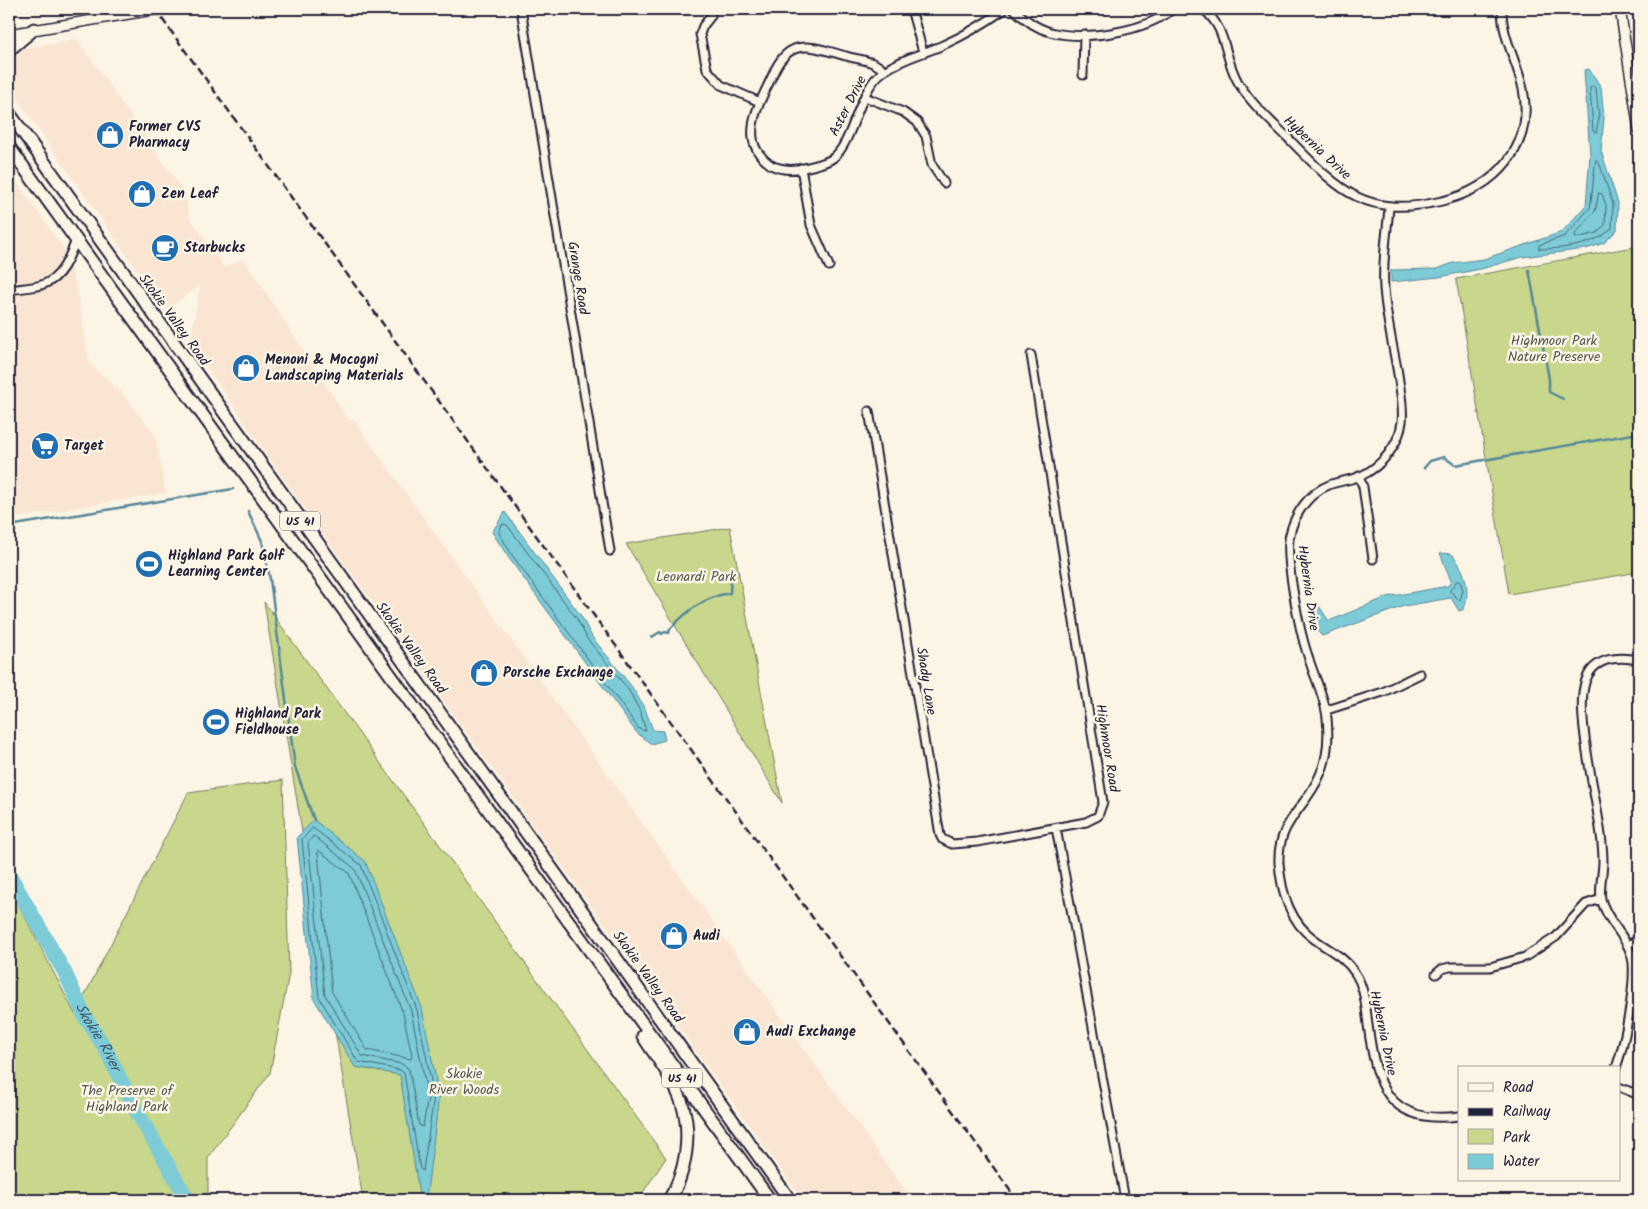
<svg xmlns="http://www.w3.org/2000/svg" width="1648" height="1209" font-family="Kalam,sans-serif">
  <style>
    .built { fill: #f9e5d2 }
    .green { fill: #c8d78b; stroke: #757c63 }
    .water { fill: #7bcbd7; stroke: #578799 }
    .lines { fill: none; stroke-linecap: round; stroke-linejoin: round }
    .shore { stroke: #466679; stroke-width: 1 }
    .stream { stroke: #578799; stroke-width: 2.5 }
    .river { stroke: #7bcbd7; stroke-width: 15 }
    .minor-casing { stroke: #22223b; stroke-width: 11 }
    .tertiary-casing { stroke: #22223b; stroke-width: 12 }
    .trunk-casing { stroke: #22223b; stroke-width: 15 }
    .minor { stroke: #fcf5e5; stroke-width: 7 }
    .tertiary { stroke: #fcf5e5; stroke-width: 9 }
    .trunk { stroke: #fcf5e5; stroke-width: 11 }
    .rail { stroke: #22223b; stroke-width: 2.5; stroke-dasharray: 8 4; stroke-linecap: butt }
    .labels { text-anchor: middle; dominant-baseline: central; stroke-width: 5; stroke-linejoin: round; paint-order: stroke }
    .shield { fill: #fcf5e5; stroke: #63616e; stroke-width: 1 }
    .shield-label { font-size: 12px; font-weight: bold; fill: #22223b }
    .street-label { font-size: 14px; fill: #22223b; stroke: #fcf5e5 }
    .poi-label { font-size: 14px; font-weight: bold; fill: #22223b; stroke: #fcf5e5; text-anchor: start }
    .park-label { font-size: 14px; fill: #545853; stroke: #fcf5e5 }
    .water-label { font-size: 15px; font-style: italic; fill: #3d556a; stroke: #fcf5e5 }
  </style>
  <rect width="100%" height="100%" fill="#fcf5e5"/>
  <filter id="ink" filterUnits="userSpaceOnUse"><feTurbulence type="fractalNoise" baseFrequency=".02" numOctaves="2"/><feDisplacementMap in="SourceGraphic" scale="10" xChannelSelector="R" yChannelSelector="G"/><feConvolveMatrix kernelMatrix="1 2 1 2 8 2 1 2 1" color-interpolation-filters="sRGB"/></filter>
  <g filter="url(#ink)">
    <!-- built -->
    <path class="built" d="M77 39 186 195 189 216 224 267 244 259 349 421 353 419 912 1200H803L278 471 190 342 200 286 165 310 9 87V78L19 49Z
      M9 171 64 249 76 285 90 364 120 391 155 434 166 493 9 519Z"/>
    <!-- green -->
    <path class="green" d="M1639 246V572L1509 594 1456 279Z
      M730 527 782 803 626 544Z
      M264 602 666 1158 638 1200H363Z
      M283 780 289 973 270 1073 208 1158V1200H9V886L75 1014 188 793Z"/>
    <!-- water -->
    <path class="water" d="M1589 69 1601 87 1604 118 1601 151 1618 203 1617 230 1604 243 1586 249 1522 257 1481 269 1439 277 1391 282V270L1437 269 1453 263 1484 259 1562 232 1586 205 1590 155 1584 70Z
      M505 512 581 616 592 637 632 687 645 709 653 730 663 731 665 740 651 744 636 732 508 557 492 532Z
      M1440 553 1452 554C1465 570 1471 589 1464 609L1459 611 1451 598 1404 606 1322 636 1316 630 1313 608 1319 606 1329 621 1387 597 1448 586 1451 581Z
      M314 820 365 861 422 1008 439 1096 426 1200H420L400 1075 355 1067 314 999 297 837Z"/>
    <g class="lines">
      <!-- shore -->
      <path class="shore" d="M1593 86 1596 89 1599 118 1596 133 1593 131 1590 88Z
        M1596 160 1599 162 1613 204 1612 228C1594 246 1564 249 1539 249V245L1565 236 1590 208Z
        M1599 193 1602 194 1606 205 1605 225 1597 233 1576 238 1575 234 1595 211Z
        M503 524 507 525 577 619 588 640 628 689 640 711 646 731 639 729 512 555 499 533Z
        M1457 581H1460L1463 590 1460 601 1450 591Z
        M313 828 361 865 417 1010 434 1096 423 1171 420 1169 404 1073 400 1070 358 1062 319 997 302 840Z
        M314 836 355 869 411 1011 428 1097 423 1127 419 1125 409 1069 402 1064 362 1056 325 995 308 843Z
        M318 850 349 873 403 1013 412 1056 411 1059 367 1050 332 992Z"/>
      <!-- stream -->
      <path class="stream" d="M1529 270 1549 379V392L1563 399
        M1424 468 1430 461 1444 457 1455 465 1639 433
        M248 511 262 541 270 579 295 767 314 820
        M9 526 233 489
        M652 637 660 632 662 634 665 632 669 633 670 629C687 611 704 597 730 593L731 575 738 572"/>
      <!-- river -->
      <path class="river" id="s1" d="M9 874 65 973 85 1017 105 1048 134 1107 188 1200"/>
      <defs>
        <path id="minor" d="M521 9 610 551
          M911 9 923 52
          M1014 9C1024 19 1036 28 1050 32 1086 41 1144 32 1173 9
          M1203 9C1228 29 1223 56 1238 82 1251 104 1271 121 1288 138 1339 190 1364 219 1442 201 1495 188 1535 147 1523 89 1517 61 1502 38 1502 9
          M711 16 703 26 700 34 707 69 721 85 760 102
          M884 71C875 60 859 60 846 56 815 48 790 34 773 74 765 93 750 116 753 138 754 149 762 159 771 165 781 170 794 170 804 168 814 165 825 164 833 158 854 142 858 88 884 71 903 58 923 54 943 45 966 35 985 23 1005 9
          M1083 75 1084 34
          M865 97 903 112 917 122 926 136 932 165 944 183
          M801 168 811 225 829 266
          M1389 207C1387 234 1382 261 1384 288 1386 317 1393 346 1398 374 1400 390 1404 406 1402 422 1399 445 1382 466 1361 476 1351 480 1339 481 1329 485 1309 493 1295 513 1290 534 1284 556 1300 633 1308 656 1314 677 1325 697 1327 718 1329 738 1328 759 1319 777 1305 809 1277 822 1279 863 1281 891 1290 922 1314 939 1329 950 1345 957 1355 973 1365 988 1366 1008 1368 1025 1376 1086 1388 1125 1459 1116
          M9 290C20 288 34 288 44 284 62 278 70 255 76 240
          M869 411 940 835 942 839 952 844 977 842 1086 822 1098 816 1103 802 1031 355
          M1359 476 1363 487 1373 559
          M1327 710 1383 692 1420 674
          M1056 828 1125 1200
          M1628 945 1639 939
          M1436 974 1442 969 1450 967H1490L1525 957 1556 937 1586 904 1601 899
          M1616 1068C1625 1043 1635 988 1633 963 1630 938 1607 923 1601 899 1599 887 1603 873 1603 861 1603 852 1602 843 1601 835 1597 805 1590 775 1586 745 1580 700 1573 648 1639 660
          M1619 1087 1639 1095"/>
        <path id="tertiary" d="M1620 9 1639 130
          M9 34 159 9"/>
        <path id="trunk" d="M9 50 34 29
          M9 113 790 1200
          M9 147 770 1200
          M643 1036C656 1057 674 1079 682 1103 692 1135 686 1173 669 1200"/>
      </defs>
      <!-- minor casing -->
      <use href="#minor" class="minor-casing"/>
      <!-- tertiary casing -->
      <use href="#tertiary" class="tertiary-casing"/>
      <!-- trunk casing -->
      <use href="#trunk" class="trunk-casing"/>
      <!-- minor -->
      <use href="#minor" class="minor"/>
      <!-- tertiary -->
      <use href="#tertiary" class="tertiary"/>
      <!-- trunk -->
      <use href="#trunk" class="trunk"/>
      <!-- rail -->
      <path class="rail" d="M155 9 1017 1200"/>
    </g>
  </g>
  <!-- icons -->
  <defs>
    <symbol id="shop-disc" viewBox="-11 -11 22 22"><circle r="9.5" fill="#1f6fb2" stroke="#fcf5e5"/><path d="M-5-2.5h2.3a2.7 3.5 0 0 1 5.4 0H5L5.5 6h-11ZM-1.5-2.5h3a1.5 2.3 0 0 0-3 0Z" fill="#fff"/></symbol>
    <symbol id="cafe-disc" viewBox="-11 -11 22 22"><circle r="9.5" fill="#1f6fb2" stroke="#fcf5e5"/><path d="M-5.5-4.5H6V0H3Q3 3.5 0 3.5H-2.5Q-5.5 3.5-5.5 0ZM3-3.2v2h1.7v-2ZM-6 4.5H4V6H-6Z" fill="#fff"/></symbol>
    <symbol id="supermarket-disc" viewBox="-11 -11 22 22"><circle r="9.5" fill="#1f6fb2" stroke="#fcf5e5"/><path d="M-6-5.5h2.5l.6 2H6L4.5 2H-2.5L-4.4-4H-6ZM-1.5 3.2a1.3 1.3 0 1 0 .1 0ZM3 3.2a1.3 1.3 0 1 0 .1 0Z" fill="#fff"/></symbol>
    <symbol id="stadium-disc" viewBox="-11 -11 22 22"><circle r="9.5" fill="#1f6fb2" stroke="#fcf5e5"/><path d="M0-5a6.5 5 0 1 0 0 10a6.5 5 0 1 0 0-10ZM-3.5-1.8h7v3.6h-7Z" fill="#fff"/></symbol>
  </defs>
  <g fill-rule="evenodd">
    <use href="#shop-disc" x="94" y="119" width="32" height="32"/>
    <use href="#shop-disc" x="126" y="178" width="32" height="32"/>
    <use href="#cafe-disc" x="149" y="232" width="32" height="32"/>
    <use href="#shop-disc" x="230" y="352" width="32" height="32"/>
    <use href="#supermarket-disc" x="29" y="430" width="32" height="32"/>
    <use href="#stadium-disc" x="133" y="548" width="32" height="32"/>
    <use href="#shop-disc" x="468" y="657" width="32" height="32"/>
    <use href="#stadium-disc" x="200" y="706" width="32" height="32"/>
    <use href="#shop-disc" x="658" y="920" width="32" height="32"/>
    <use href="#shop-disc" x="731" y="1016" width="32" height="32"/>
  </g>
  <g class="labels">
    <!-- shield labels -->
    <g class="shield">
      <rect x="280" y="511.5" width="40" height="19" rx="4"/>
      <rect x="662" y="1068.5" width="40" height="19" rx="4"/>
    </g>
    <g class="shield-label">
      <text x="300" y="521">US 41</text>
      <text x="682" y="1078">US 41</text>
    </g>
    <!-- street labels -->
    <g class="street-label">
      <text transform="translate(848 106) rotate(-63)">Aster Drive</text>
      <text transform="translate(1317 148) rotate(43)">Hybernia Drive</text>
      <text transform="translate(578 278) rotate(81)">Grange Road</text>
      <text transform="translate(174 320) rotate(54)">Skokie Valley Road</text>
      <text transform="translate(1308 588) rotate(82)">Hybernia Drive</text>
      <text transform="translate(411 648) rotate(54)">Skokie Valley Road</text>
      <text transform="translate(926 681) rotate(81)">Shady Lane</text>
      <text transform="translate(1107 748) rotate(81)">Highmoor Road</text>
      <text transform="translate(648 977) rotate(54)">Skokie Valley Road</text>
      <text transform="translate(1383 1033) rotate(78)">Hybernia Drive</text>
    </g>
    <!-- poi labels -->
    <g class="poi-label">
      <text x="129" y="127">Former CVS<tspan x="129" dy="16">Pharmacy</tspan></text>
      <text x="161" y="194">Zen Leaf</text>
      <text x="184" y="248">Starbucks</text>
      <text x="265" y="360">Menoni &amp; Mocogni<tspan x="265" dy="16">Landscaping Materials</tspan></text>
      <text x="64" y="446">Target</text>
      <text x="168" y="556">Highland Park Golf<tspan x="168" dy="16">Learning Center</tspan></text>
      <text x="503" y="673">Porsche Exchange</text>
      <text x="235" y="714">Highland Park<tspan x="235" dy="16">Fieldhouse</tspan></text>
      <text x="693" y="936">Audi</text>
      <text x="766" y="1032">Audi Exchange</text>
    </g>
    <!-- park labels -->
    <g class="park-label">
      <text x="1554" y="341">Highmoor Park<tspan x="1554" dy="16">Nature Preserve</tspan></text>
      <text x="696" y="577">Leonardi Park</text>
      <text x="464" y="1074">Skokie<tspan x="464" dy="16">River Woods</tspan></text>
      <text x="127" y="1091">The Preserve of<tspan x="127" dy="16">Highland Park</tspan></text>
    </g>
    <!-- water labels -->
    <g class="water-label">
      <text stroke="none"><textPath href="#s1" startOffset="186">Skokie River</textPath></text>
    </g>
  </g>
  <!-- margin -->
  <rect width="1648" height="1209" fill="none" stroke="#fcf5e5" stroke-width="30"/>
  <rect x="15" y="15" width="1618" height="1179" fill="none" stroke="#22223b" stroke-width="2" filter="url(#ink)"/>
  <!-- legend -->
  <rect x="1458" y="1066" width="162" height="115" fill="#fcf5e5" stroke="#a5a1a1"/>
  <rect x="1468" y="1083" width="25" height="8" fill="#fcf5e5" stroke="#a5a1a1"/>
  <text x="1503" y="1092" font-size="15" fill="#22223b">Road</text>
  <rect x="1468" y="1108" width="25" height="8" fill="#22223b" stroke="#a5a1a1"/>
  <text x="1503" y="1116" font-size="15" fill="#22223b">Railway</text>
  <rect x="1468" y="1129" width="25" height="15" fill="#c8d78b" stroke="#a5a1a1"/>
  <text x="1503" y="1142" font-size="15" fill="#22223b">Park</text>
  <rect x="1468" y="1154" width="25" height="15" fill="#7bcbd7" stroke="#a5a1a1"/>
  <text x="1503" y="1166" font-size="15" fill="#22223b">Water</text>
</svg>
